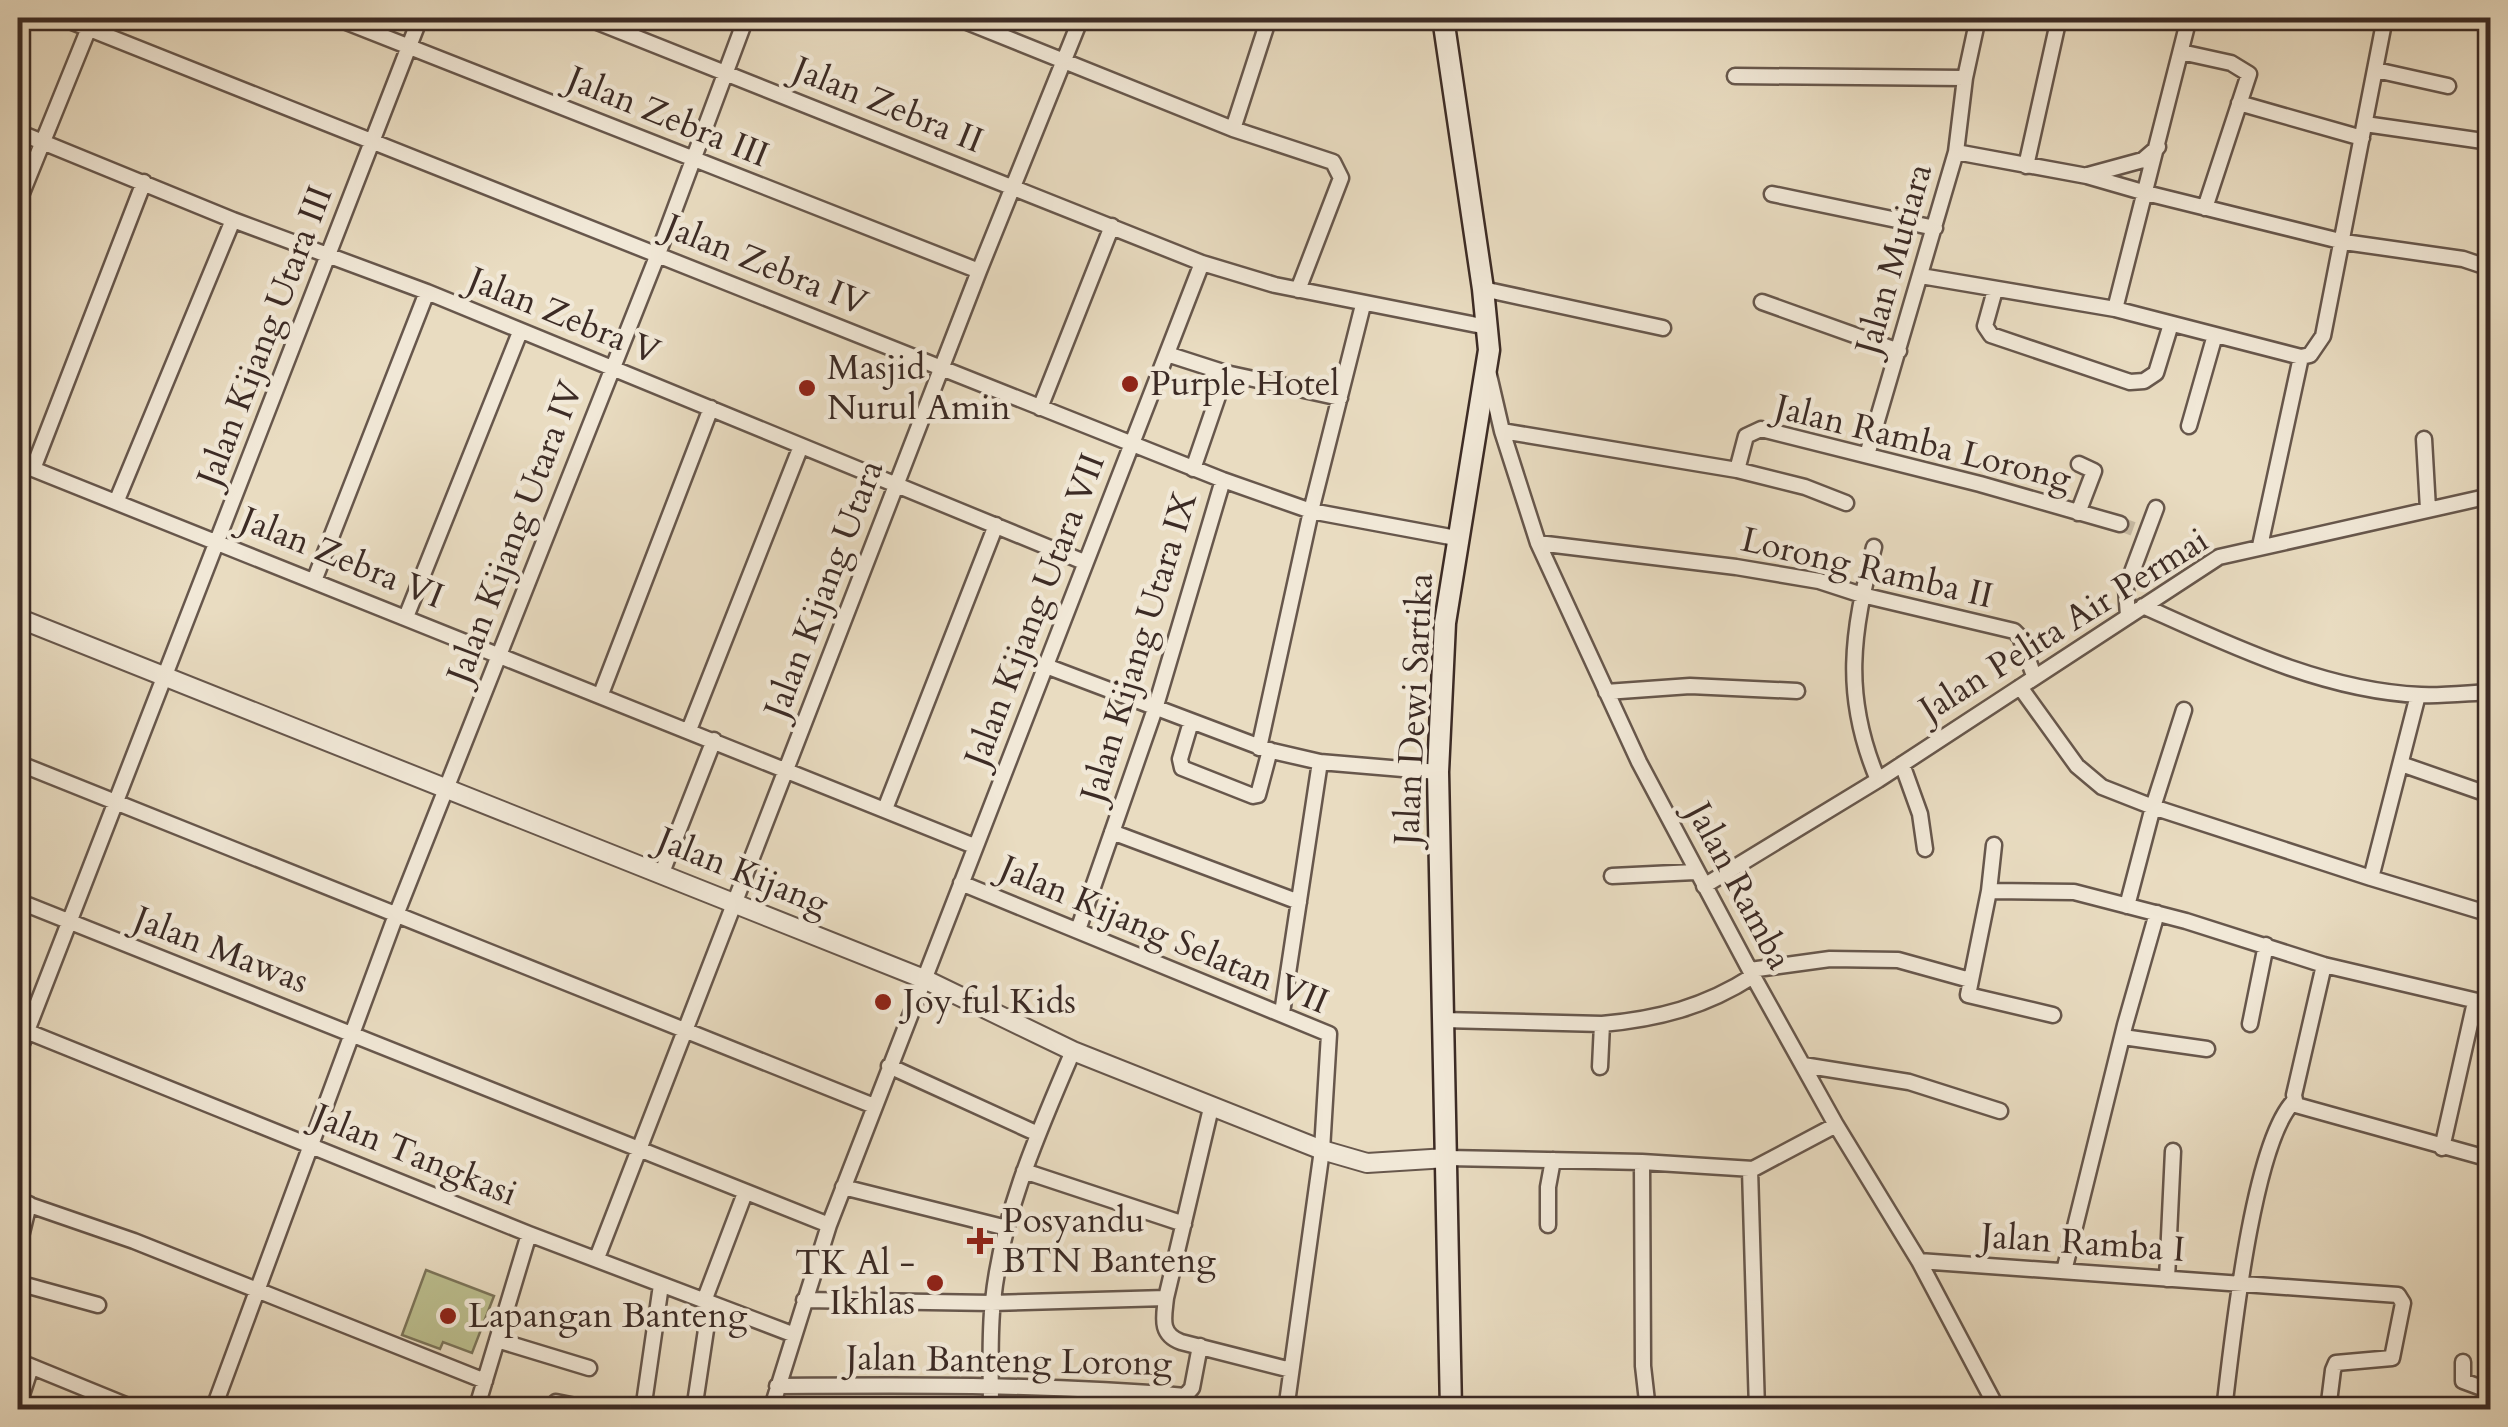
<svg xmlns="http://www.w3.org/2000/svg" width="2508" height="1427" font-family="Cardo,serif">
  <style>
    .green { fill: #bcbf8f; stroke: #7c755a; stroke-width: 2.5 }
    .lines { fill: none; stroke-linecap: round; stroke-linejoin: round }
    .minor-tunnel { stroke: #c6b9a2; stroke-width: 14; stroke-dasharray: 14 7; stroke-linecap: butt }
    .minor-casing { stroke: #67574c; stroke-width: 19 }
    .tertiary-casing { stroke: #67574c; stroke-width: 22 }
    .secondary-casing { stroke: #3c2b25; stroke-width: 25 }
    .minor { stroke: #f1e8d7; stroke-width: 14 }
    .tertiary { stroke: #f1e8d7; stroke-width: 18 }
    .secondary { stroke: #f1e8d7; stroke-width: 20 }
    .poi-dot { fill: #8f2418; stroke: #f1e8d7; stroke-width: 4 }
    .labels { text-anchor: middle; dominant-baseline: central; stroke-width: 9; stroke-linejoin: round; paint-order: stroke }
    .street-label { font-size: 35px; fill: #3c2b25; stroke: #f1e8d7 }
    .poi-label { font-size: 35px; fill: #3c2b25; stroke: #f1e8d7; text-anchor: start }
  </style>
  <rect width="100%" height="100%" fill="#e9dcc1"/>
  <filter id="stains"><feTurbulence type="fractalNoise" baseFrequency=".002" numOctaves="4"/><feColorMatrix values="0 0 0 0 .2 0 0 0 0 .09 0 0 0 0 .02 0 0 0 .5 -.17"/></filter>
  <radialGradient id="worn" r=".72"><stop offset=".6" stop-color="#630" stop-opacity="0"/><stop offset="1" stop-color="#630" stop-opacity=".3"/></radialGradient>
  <!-- green -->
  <path class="green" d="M426 1270 494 1296 472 1353 443 1342 440 1349 402 1335Z"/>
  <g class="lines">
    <!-- minor-tunnel -->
    <path class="minor-tunnel" d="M2120 524 2139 531"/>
    <defs>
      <path id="minor" d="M62 18 1223 480 1311 511 1456 538
        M336 18 979 271
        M587 18 1202 263 1275 285 1487 327
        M957 18 1233 129 1333 162 1341 178 1298 290
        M2181 52 2231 63 2249 74 2205 208
        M2376 70 2448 86
        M1735 76 1965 78
        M2239 103 2362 138
        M2365 124 2483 141
        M1233 129 1267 24 1251 18
        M18 132 233 220 427 292 1084 562
        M1956 152 2087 176 2146 193 2344 242 2463 259 2490 268
        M2026 166 2059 18
        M2088 175 2143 160 2158 147
        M1772 194 1935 228
        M18 203 93 18
        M1921 276 2115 309 2301 357 2310 355 2323 336 2385 18
        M1483 289 1663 328
        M1995 290 1985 326 1991 335 2130 382 2144 381 2156 373 2171 324
        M1762 302 1899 351
        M2115 309 2189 18
        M1167 354 1226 373 1340 398
        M1489 375 1502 431 1538 543 1639 762 1753 976 1836 1125 1919 1261 1998 1410
        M1040 408 1112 226
        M2189 426 2215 335
        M1502 431 1737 470 1746 436 1761 429 1980 484 2120 524
        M2424 439 2428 509
        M1867 455 1956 152 1965 78 1978 18
        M18 463 974 846
        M33 469 144 182
        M1193 469 1226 373
        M1737 470 1805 487 1846 503
        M117 500 233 220
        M2078 513 2094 471 2079 464
        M1538 543 1736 567 1819 581 1862 595 2014 631 2020 637 2034 676
        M2260 546 2301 357
        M1874 547C1852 633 1842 695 1878 780
        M314 581 427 292
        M2143 606C2230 645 2324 691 2421 695 2444 696 2468 693 2490 692
        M2128 616 2126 588 2156 508
        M406 617 520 332
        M1046 666 1268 750 1320 762 1438 772
        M2020 687 2077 766 2102 787 2153 807 2371 878 2418 695
        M1606 692 1690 686 1797 691
        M601 694 711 408
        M1191 722 1180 759 1182 768 1253 796 1258 795 1270 750
        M689 730 801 446
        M1259 748 1311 511 1363 305
        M18 763 874 1106
        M1902 764 1920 814 1925 849
        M2401 764 2490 795
        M885 809 996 525
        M1112 832 1299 902
        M1994 845 1989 891 1968 995 2053 1015
        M661 875 714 740
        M1612 876 1695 872
        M2371 878 2490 914
        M961 883 1329 1034 1322 1150 1286 1410
        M1704 886 1878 780 2219 557 2490 496
        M1989 891 2074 892 2186 921 2324 965 2490 1004
        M18 901 829 1225
        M2127 906 2153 807 2184 710
        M1078 930 1155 709 1223 480
        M2324 965 2294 1095 2296 1105 2490 1159
        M1750 970 1830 959 1898 960 1970 980
        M1282 1013 1320 762
        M1443 1020 1602 1024 1600 1067
        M1602 1024C1658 1019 1705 1007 1753 976
        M2250 1024 2266 945
        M21 1029 529 1234 792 1334
        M2123 1037 2207 1049
        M18 1054 420 18
        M1803 1065 1909 1082 2000 1111
        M889 1066 1038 1134
        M1211 1108 1166 1298C1164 1317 1159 1334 1181 1342L1291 1370
        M2442 1148 2475 1002
        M1447 1158 1642 1162 1753 1169 1836 1125
        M1642 1162 1643 1366 1648 1410
        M1750 1169 1757 1410
        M1024 1171 1184 1224
        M843 1187 1007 1228
        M18 1201 134 1241 485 1381
        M1548 1225V1187L1553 1160
        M18 1249 29 1204
        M597 1258 979 271 1081 18
        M1919 1261 2398 1295 2403 1303 2392 1358 2336 1363 2333 1370 2328 1410
        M2064 1271 2125 1025 2157 913
        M2167 1279 2173 1151
        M18 1283 98 1305
        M804 1300 992 1303 1166 1298
        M704 1301 745 1193
        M497 1340 589 1368
        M18 1361 138 1410
        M2463 1362V1381L2490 1391
        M777 1386C914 1385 1050 1384 1185 1396L1192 1388 1200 1346
        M18 1407 31 1367
        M213 1410 396 915 658 254 746 18
        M476 1410 529 1234
        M550 1410 556 1402 596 1410
        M643 1410 661 1285
        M694 1410 710 1303
        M771 1410 829 1225 1202 263
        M991 1410C991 1374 989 1336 993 1301 1002 1213 1039 1131 1073 1051
        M2224 1410C2232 1344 2252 1144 2294 1101"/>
      <path id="tertiary" d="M18 618 924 979 1073 1051 1322 1150 1367 1163 1447 1158"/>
      <path id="secondary" d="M1443 18 1483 289 1489 350 1445 623 1438 772 1451 1410"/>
    </defs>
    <!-- minor casing -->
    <use href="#minor" class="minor-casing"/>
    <!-- tertiary casing -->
    <use href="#tertiary" class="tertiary-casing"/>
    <!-- secondary casing -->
    <use href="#secondary" class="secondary-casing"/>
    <!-- minor -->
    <use href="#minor" class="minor"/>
    <!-- tertiary -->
    <use href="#tertiary" class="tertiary"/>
    <!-- secondary -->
    <use href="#secondary" class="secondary"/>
  </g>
  <!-- markers -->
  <g class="poi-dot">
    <circle cx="1130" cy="384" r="10"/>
    <circle cx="807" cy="388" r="10"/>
    <circle cx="883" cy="1002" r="10"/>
    <path d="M975 1226h10v10h10v10h-10v10h-10v-10h-10v-10h10z"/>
    <circle cx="935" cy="1283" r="10"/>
    <circle cx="448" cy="1316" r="10"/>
  </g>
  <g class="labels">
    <!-- street labels -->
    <g class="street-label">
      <text transform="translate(888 105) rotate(22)">Jalan Zebra II</text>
      <text transform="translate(668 117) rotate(22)">Jalan Zebra III</text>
      <text transform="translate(1894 259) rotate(-74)">Jalan Mutiara</text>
      <text transform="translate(766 265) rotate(22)">Jalan Zebra IV</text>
      <text transform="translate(564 316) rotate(22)">Jalan Zebra V</text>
      <text transform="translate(265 336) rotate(-69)">Jalan Kijang Utara III</text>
      <text transform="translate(1923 443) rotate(14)">Jalan Ramba Lorong</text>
      <text transform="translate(515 532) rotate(-69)">Jalan Kijang Utara IV</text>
      <text transform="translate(342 558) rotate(22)">Jalan Zebra VI</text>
      <text transform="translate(1867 568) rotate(13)">Lorong Ramba II</text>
      <text transform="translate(824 589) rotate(-69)">Jalan Kijang Utara</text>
      <text transform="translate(1035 610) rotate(-69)">Jalan Kijang Utara VII</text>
      <text transform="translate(2064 625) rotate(-32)">Jalan Pelita Air Permai</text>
      <text transform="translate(1139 647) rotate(-73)">Jalan Kijang Utara IX</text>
      <text transform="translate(1414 709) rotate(-87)">Jalan Dewi Sartika</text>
      <text transform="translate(743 872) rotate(22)">Jalan Kijang</text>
      <text transform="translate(1739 886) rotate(62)">Jalan Ramba</text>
      <text transform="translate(1164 935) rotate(23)">Jalan Kijang Selatan VII</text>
      <text transform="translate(221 950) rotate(21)">Jalan Mawas</text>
      <text transform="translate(415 1155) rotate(22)">Jalan Tangkasi</text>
      <text transform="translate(2083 1243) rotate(4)">Jalan Ramba I</text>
      <text transform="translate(1009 1361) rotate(1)">Jalan Banteng Lorong</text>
    </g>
    <!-- poi labels -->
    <g class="poi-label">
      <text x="827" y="368">Masjid<tspan x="827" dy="40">Nurul Amin</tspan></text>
      <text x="1150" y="384">Purple Hotel</text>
      <text x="903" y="1002">Joy ful Kids</text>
      <text x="1002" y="1221">Posyandu<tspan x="1002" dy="40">BTN Banteng</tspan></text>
      <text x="915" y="1263" text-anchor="end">TK Al -<tspan x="915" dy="40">Ikhlas</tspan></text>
      <text x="468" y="1316">Lapangan Banteng</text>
    </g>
  </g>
  <!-- margin -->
  <rect width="2508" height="1427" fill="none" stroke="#e9dcc1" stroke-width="60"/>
  <rect x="20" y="20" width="2468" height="1387" fill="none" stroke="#3c2b25" stroke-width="5"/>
  <rect x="30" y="30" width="2448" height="1367" fill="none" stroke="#3c2b25" stroke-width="2.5"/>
  <rect width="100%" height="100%" filter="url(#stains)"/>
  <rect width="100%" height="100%" fill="url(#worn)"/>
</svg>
